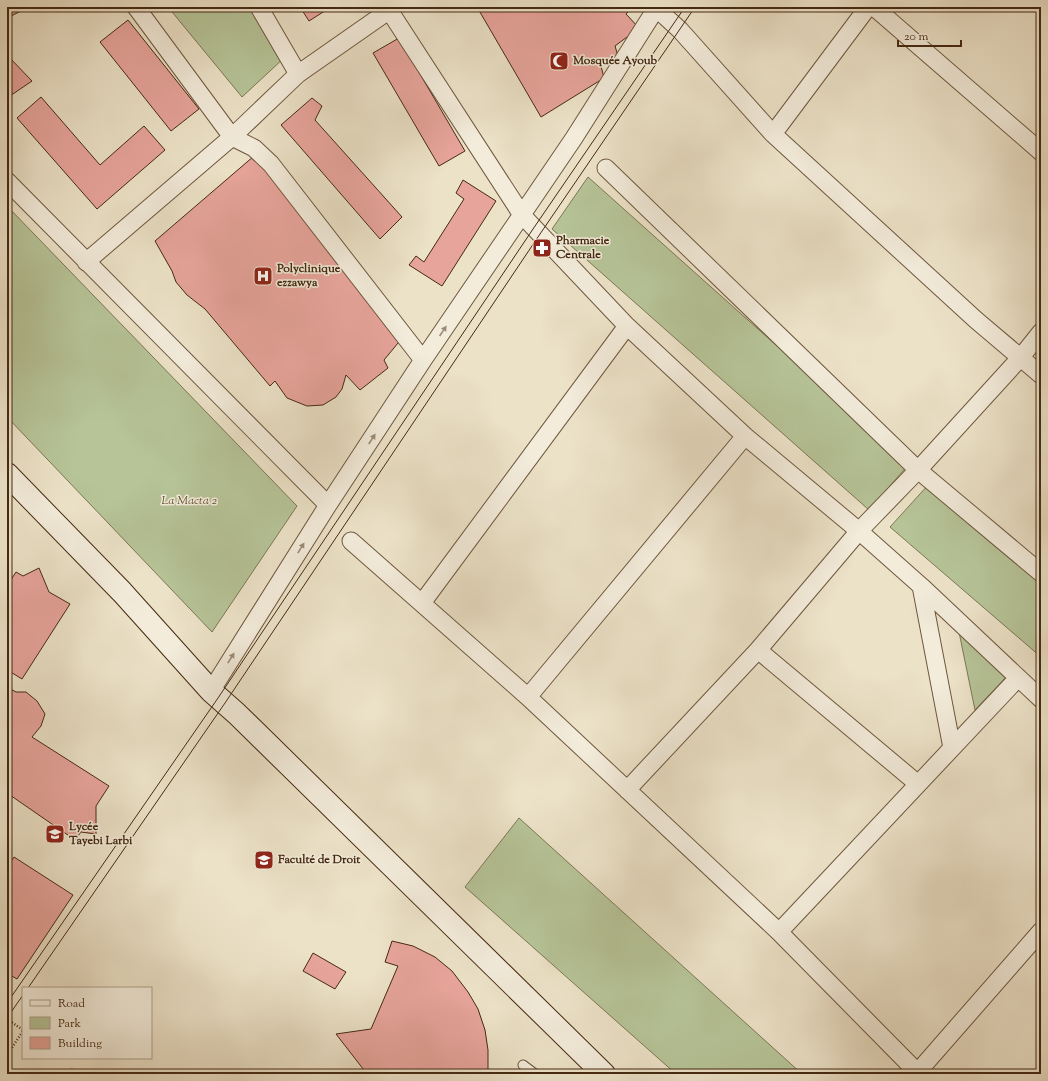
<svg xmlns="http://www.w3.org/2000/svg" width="1048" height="1081" font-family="'Sorts Mill Goudy',serif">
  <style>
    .green { fill: #b6c498; stroke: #7e7654 }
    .building { fill: #e7a49b; stroke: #452911 }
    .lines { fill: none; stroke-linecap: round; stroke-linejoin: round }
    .lane-casing { stroke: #6f573f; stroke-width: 11 }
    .street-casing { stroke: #6f573f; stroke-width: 19 }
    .secondary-casing { stroke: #452911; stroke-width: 24 }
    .path { stroke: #452911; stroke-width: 2.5; stroke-dasharray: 1 2; stroke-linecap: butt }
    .lane { stroke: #f3ecdb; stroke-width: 9 }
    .street { stroke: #f3ecdb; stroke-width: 17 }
    .secondary { stroke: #f3ecdb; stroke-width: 22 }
    .tram { stroke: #452911; stroke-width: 1 }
    .oneway { fill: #9c8a76 }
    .labels { text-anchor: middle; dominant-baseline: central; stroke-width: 3; stroke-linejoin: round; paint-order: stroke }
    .poi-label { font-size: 12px; font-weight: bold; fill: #452911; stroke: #f3ecdb; text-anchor: start }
    .park-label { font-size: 12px; font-style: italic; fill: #615033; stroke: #f3ecdb }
  </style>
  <rect width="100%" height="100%" fill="#ece2c8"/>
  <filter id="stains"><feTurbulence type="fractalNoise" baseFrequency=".005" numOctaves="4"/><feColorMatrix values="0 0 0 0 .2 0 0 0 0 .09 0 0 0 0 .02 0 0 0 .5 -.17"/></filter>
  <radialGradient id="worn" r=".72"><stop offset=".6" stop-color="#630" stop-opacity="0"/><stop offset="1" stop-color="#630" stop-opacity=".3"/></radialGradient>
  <!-- green -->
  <path class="green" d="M168 7H252L284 58 242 97Z
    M588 177 909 464 869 510 552 229Z
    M7 206 297 506 212 632 7 417Z
    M929 484 1041 583V657L890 527Z
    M959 632 1009 674 975 710Z
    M519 818 802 1074H676L465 887Z"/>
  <!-- building -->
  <path class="building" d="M7 7H29L7 18Z
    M300 7H331L309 21Z
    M477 7H597L599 10 603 7H633L626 14 639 28 615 46 618 56 601 66 604 78 541 117Z
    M128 20 199 109 171 131 100 42Z
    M399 38 465 151 439 166 373 53Z
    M7 55 32 81 7 98Z
    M41 97 100 165 144 126 165 150 97 209 17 118Z
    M312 98 322 106 315 120 402 217 380 239 281 125Z
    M254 156 403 337 384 360 388 368 360 390 346 375 342 389 336 397 323 405 307 406 287 398 275 381 270 386 205 309 187 295 176 282 172 271 155 241Z
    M463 180 496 201 442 286 409 265 416 256 424 262 464 199 456 193Z
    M7 495 11 498 7 504Z
    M39 568 49 592 70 604 22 679 9 671 7 674V586L16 572 23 576Z
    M7 687 16 692H26L37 701 45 714 41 726 32 737 109 786 96 806V834L81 832 75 840 7 793V781L8 779 7 778Z
    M14 857 73 895 17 979 7 973V867Z
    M392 941 413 946 435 957 452 971 468 992 478 1009 485 1030 488 1050V1074H367L336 1034 371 1029 398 966 385 962Z
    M313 953 346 972 335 989 303 971Z
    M72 1069 83 1074H52Z
    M101 1070 107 1074H98Z"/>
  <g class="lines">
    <defs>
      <path id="lane" d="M523 1065 535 1074"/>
      <path id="street" d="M136 7 232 137 254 148 271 164 423 360
        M259 7 298 74
        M387 7 522 215 627 326 745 436 859 531 921 586 1041 699
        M655 7 680 30 773 134 976 320 1041 375
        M874 7 1041 152
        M773 134 868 7
        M606 168 918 470 1041 573
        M7 181 328 505
        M86 262 232 137 298 74 394 7
        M351 541 528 697 779 932 919 1074
        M921 586 952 748
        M422 603 627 326
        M758 650 918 784
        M211 691 328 505 423 360 574 138 657 7
        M528 697 745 436
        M627 790 758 650 859 531 918 470 1021 357 1041 332
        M779 932 1018 678
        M916 1074 1041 931"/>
      <path id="secondary" d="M7 474 122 592 211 691 237 714 604 1074"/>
    </defs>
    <!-- lane casing -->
    <use href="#lane" class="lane-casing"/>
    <!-- street casing -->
    <use href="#street" class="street-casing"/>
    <!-- secondary casing -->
    <use href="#secondary" class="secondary-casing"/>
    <!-- path -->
    <path class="path" d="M7 1019 23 1030
      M7 1055 23 1031"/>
    <!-- lane -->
    <use href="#lane" class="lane"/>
    <!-- street -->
    <use href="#street" class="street"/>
    <!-- secondary -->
    <use href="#secondary" class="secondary"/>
    <!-- tram -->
    <path class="tram" d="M28 988 225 703 540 234 695 7
      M7 1003 218 698 533 229 685 7
      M7 1018 23 995"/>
  </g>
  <!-- one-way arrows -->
  <defs><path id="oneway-solid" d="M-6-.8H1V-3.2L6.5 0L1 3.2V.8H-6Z"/></defs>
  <g class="oneway">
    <use href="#oneway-solid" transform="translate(443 331) rotate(-56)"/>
    <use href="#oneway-solid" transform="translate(372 439) rotate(-57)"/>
    <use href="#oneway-solid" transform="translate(301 548) rotate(-58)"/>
    <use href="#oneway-solid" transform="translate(231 658) rotate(-58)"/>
  </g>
  <!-- icons -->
  <defs>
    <symbol id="mosque-square" viewBox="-11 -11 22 22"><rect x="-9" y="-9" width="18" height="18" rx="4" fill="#8f2418" stroke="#f3ecdb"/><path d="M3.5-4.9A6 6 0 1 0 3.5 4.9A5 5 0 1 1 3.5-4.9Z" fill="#fff"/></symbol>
    <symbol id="pharmacy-square" viewBox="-11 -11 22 22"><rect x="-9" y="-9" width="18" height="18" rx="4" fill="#8f2418" stroke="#f3ecdb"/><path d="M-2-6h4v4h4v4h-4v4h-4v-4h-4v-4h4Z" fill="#fff"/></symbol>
    <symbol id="hospital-square" viewBox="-11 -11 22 22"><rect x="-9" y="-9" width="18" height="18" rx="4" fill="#8f2418" stroke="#f3ecdb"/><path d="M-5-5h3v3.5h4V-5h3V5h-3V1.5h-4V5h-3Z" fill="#fff"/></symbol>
    <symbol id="school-square" viewBox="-11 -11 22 22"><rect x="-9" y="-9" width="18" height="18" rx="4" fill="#8f2418" stroke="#f3ecdb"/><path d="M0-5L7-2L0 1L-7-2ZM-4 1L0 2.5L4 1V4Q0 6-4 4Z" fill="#fff"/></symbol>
    <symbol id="university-square" viewBox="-11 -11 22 22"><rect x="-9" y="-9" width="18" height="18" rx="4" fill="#8f2418" stroke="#f3ecdb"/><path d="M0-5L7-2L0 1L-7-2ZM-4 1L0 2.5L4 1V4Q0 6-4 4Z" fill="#fff"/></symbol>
  </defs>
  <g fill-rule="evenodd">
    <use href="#mosque-square" x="548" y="50" width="22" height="22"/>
    <use href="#pharmacy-square" x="531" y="237" width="22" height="22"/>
    <use href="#hospital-square" x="252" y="265" width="22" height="22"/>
    <use href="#school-square" x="44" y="823" width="22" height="22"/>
    <use href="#university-square" x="253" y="849" width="22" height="22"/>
  </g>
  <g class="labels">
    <!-- poi labels -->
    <g class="poi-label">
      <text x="573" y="61">Mosquée Ayoub</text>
      <text x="556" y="241">Pharmacie<tspan x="556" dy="14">Centrale</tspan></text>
      <text x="277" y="269">Polyclinique<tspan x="277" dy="14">ezzawya</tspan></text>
      <text x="69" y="827">Lycée<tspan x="69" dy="14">Tayebi Larbi</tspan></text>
      <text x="278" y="860">Faculté de Droit</text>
    </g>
    <!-- park labels -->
    <g class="park-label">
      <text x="189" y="501">La Macta 2</text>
    </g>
  </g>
  <!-- margin -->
  <rect width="1048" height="1081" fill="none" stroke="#ece2c8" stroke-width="24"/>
  <rect x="8" y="8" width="1032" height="1065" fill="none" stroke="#452911" stroke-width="2"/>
  <rect x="12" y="12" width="1024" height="1057" fill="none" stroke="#452911"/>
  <!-- legend -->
  <rect x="22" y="987" width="130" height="72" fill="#f3ecdb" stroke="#ad9e8a"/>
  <rect x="30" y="1000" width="20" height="6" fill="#f3ecdb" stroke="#ad9e8a"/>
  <text x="58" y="1007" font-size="12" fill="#452911">Road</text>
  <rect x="30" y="1017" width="20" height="12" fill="#b6c498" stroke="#ad9e8a"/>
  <text x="58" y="1027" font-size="12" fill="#452911">Park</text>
  <rect x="30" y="1037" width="20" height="12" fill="#e7a49b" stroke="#ad9e8a"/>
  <text x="58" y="1047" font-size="12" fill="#452911">Building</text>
  <!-- scale -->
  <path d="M898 40v6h63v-6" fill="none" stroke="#452911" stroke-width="2"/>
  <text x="904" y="40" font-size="12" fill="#452911" stroke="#f3ecdb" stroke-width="3" paint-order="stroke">20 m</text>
  <rect width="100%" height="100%" filter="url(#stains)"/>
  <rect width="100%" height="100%" fill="url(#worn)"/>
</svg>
